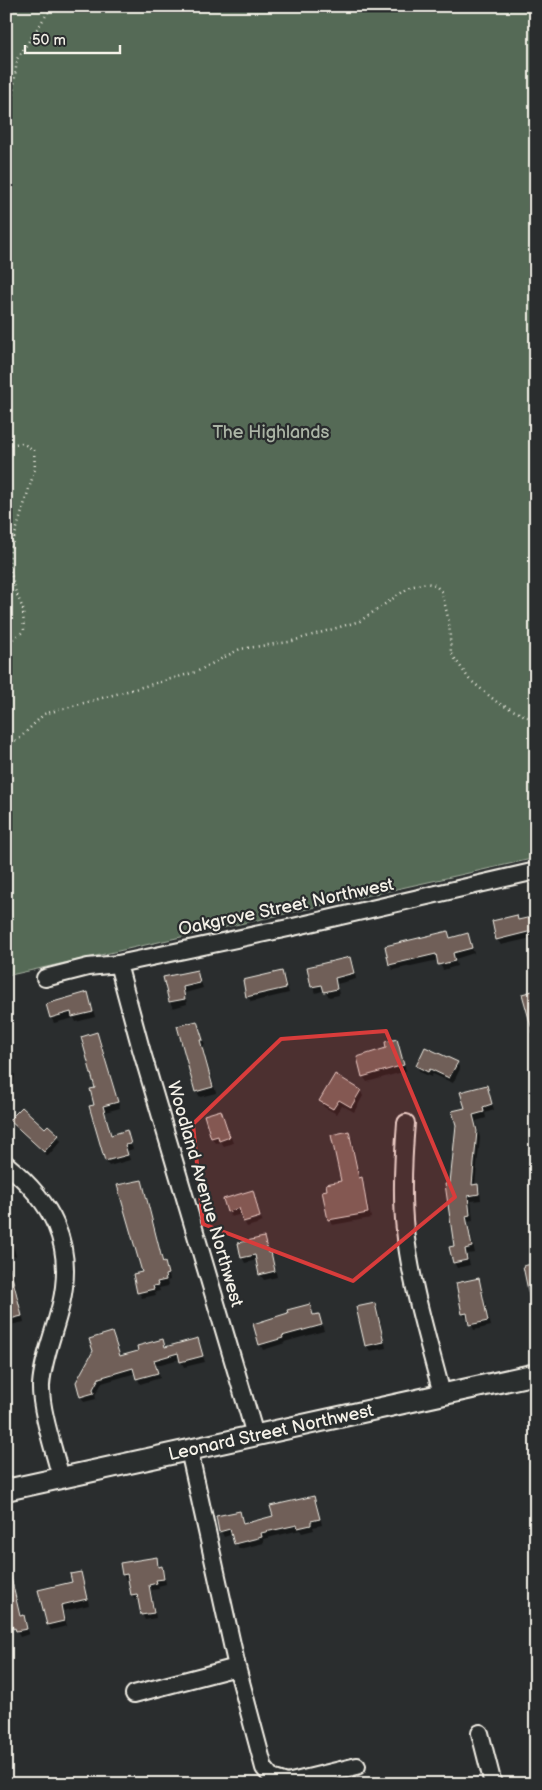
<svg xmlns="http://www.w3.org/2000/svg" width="542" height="1790" font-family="'Balsamiq Sans',sans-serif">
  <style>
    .green { fill: #556b56; stroke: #a4ae9f }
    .shadow { fill: #0007 }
    .building { fill: #6f5e58; stroke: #f4f1e8 }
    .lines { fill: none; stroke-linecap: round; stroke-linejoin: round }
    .minor-casing { stroke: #f4f1e8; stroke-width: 20 }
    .major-casing { stroke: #f4f1e8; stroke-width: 24 }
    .path { stroke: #f4f1e8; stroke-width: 2.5; stroke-dasharray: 1 4; stroke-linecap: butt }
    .minor { stroke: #2a2d2e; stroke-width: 16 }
    .major { stroke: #2a2d2e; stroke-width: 20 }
    .marked { fill: #d93c3b; fill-opacity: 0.2; stroke: #d93c3b; stroke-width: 4; stroke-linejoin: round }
    .labels { text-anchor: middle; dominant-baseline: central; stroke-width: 4.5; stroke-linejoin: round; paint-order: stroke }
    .park-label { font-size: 18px; fill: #acb5a6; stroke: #2a2d2e }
    .street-label { font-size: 18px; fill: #f4f1e8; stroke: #2a2d2e }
  </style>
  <rect width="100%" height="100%" fill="#2a2d2e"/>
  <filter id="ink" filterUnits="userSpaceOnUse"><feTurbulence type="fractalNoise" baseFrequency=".02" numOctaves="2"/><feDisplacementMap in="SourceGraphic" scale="10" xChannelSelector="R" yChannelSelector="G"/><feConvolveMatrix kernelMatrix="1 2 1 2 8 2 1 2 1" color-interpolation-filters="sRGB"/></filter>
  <g filter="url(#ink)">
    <!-- green -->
    <path class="green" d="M6 6H536V858L6 976Z"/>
    <!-- shadow -->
    <path class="shadow" d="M536 918V937L501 945 497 939 519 921Z
      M447 932 451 939 467 935 474 953 455 959 457 966 443 970 438 960 393 970 390 964Z
      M349 958 353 964 356 979 337 984 339 995 329 997 325 990 316 993 313 987 308 968Z
      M197 971 203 988 185 993 187 1004 173 1008 170 1002 165 978Z
      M282 972 285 978 289 993 251 1002 248 996Z
      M533 983H536V1037L523 995 535 991Z
      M87 994 90 999 95 1017 76 1022 74 1018 54 1023 51 1017Z
      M197 1022 205 1045 203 1046 216 1093 200 1097 197 1092Z
      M97 1034 100 1039 120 1108 105 1112 112 1136 126 1132 133 1149 127 1151 130 1160 109 1166 106 1161 96 1106Z
      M396 1040 399 1046 406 1071 367 1082 363 1076Z
      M457 1063 460 1069 453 1083 433 1074 431 1077 420 1072 417 1066Z
      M6 1069 12 1070 15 1075 11 1096 6 1095Z
      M486 1086 489 1092 494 1110 485 1113 486 1118 476 1121 480 1138 475 1185H477L480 1191 481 1200 471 1201 473 1221 468 1222 475 1253 467 1254 470 1265 457 1268 454 1262 455 1247 451 1184 466 1109Z
      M360 1090 363 1096 354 1112 342 1105 337 1114 324 1107 321 1101Z
      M221 1111 233 1143 224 1146 221 1142 215 1143 212 1138Z
      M11 1121 45 1129 58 1136 61 1141 48 1156 14 1126Z
      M349 1133 352 1138 360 1179 364 1184 371 1218 332 1225 329 1219 342 1182Z
      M141 1181 144 1187 164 1263 168 1269 170 1280 167 1281 168 1286 159 1288 160 1291 155 1292 156 1295 142 1298 139 1292 143 1273Z
      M252 1191 261 1215 244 1220 242 1214 231 1217 228 1211Z
      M261 1218 263 1222 247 1227 245 1223Z
      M6 1236H9L12 1241 16 1256 9 1257 24 1322 6 1326Z
      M263 1238 269 1254 273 1259 277 1277 264 1280 260 1274 257 1260 245 1263 242 1257Z
      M478 1279 481 1285 491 1326 474 1330 469 1319H467L464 1314Z
      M375 1304 378 1310 386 1348 370 1351 367 1346 358 1308Z
      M310 1306 314 1316 318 1315 321 1321 324 1331 284 1342 285 1343 263 1350 260 1344 290 1314Z
      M112 1333 121 1357 140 1352 162 1341 166 1348 197 1339 205 1362 184 1367 180 1359 157 1365 160 1378 140 1384 136 1373 102 1383 95 1395 96 1399 84 1402 81 1396Z
      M314 1497 317 1503 322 1525 313 1527 314 1530 302 1533 300 1530 263 1539 264 1543 239 1549 233 1534 224 1537 221 1531 239 1512 244 1525 274 1517Z
      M156 1558 160 1568 164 1573 166 1584 158 1586 159 1589 151 1590 156 1618 145 1620 142 1614 139 1600H135L132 1595 129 1579 126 1580 123 1574Z
      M80 1573 83 1579 89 1605 63 1611 67 1626 51 1630 48 1625Z
      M14 1593 17 1599 21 1617 23 1616 26 1622 29 1634 20 1637 13 1624 6 1626V1595Z"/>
    <!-- building -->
    <path class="building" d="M517 915 518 920 536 916V930L496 940 492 921Z
      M448 931 450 938 468 933 472 948 453 953 455 961 438 965 436 954 389 965 385 946Z
      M350 957 354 973 335 978 337 989 324 992 322 985 311 987 307 967Z
      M197 970 200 983 183 987 185 999 169 1002 163 977Z
      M282 971 286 988 246 997 243 980Z
      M536 990V1033H533L522 994Z
      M88 992 93 1012 72 1017 71 1012 50 1018 46 1004Z
      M197 1021 203 1040H200L213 1087 195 1092 177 1026Z
      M97 1032 118 1102 103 1106 111 1135 127 1130 131 1144 125 1145 128 1155 105 1161 89 1106 94 1105 90 1089 95 1088 81 1037Z
      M397 1039 404 1065 362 1077 357 1057 386 1048 385 1042Z
      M425 1047 458 1062 449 1078 430 1069 428 1072 416 1066Z
      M335 1074 361 1090 351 1107 339 1100 333 1109 319 1101Z
      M487 1085 492 1104 483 1107 484 1112 473 1115 477 1131 472 1185 478 1184 479 1194 468 1196 470 1215 466 1216 472 1247 465 1249 467 1260 453 1263 449 1247 454 1246 445 1184 450 1183 456 1125 452 1111 465 1108 460 1092Z
      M22 1107 45 1128 48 1125 59 1135 44 1152 9 1120Z
      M221 1110 230 1137 219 1141 218 1136 211 1138 204 1115Z
      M349 1131 359 1178 362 1177 368 1213 328 1220 322 1191 327 1190 326 1184 341 1181 331 1135Z
      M142 1180 163 1263 165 1262 168 1274 165 1275 166 1280 157 1282 158 1285 153 1286 154 1289 137 1293 133 1274 142 1272 117 1185Z
      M253 1190 260 1217 243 1222 239 1208 227 1212 223 1199Z
      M264 1237 268 1253 271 1252 275 1271 259 1275 255 1255 241 1258 238 1243Z
      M536 1263V1304L531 1305 523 1266Z
      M6 1268H10L22 1316 6 1320Z
      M479 1278 488 1321 469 1325 467 1313 462 1314 456 1283Z
      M375 1303 384 1342 365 1346 356 1307Z
      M310 1304 313 1315 319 1314 322 1325 282 1336 283 1338 259 1345 253 1324 288 1313 287 1310Z
      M112 1332 120 1356 138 1351 137 1346 163 1339 165 1347 198 1338 203 1356 180 1362 178 1353 154 1360 158 1373 136 1379 133 1368 99 1378 93 1389 94 1393 80 1397 76 1382 93 1351 89 1339Z
      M314 1496 320 1519 311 1521V1525L298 1528 297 1525 261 1533 262 1537 234 1544 230 1529 219 1532 216 1516 240 1511 243 1524 273 1516 270 1506Z
      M157 1557 158 1567 162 1566 164 1579 156 1580 157 1583 149 1585 154 1613 141 1615 137 1594 131 1595 127 1574 122 1575 120 1563Z
      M81 1572 87 1599 61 1605 64 1621 47 1625 38 1590 72 1582 70 1574Z
      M10 1573 20 1616 24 1615 27 1629 16 1631 15 1628 13 1629 9 1612 6 1613V1574Z"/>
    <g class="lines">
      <defs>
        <path id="minor" d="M118 964 141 1049 255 1435
          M45 978 88 967 118 964 293 927 536 871
          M406 1123C403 1159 401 1195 405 1230 411 1285 428 1340 442 1394
          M6 1164C52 1202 75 1243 61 1304 55 1331 43 1357 41 1385 40 1410 55 1453 61 1478
          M189 1450 237 1667 264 1768 272 1778 287 1783 357 1766
          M134 1694 237 1667
          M480 1733 493 1784"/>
        <g id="major">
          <path id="s1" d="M6 1490 536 1374"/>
        </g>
      </defs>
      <!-- minor casing -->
      <use href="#minor" class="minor-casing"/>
      <!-- major casing -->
      <use href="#major" class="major-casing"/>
      <!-- path -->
      <path class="path" d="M6 87 14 85 17 59 49 11 54 6
        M6 139 14 86
        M6 445 22 443 34 450 35 469 10 551 9 565 15 590 23 609 24 631 6 644
        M6 745 19 739 44 714 196 672 240 649 289 642 360 621 410 587 426 583 435 585 442 592 449 622 451 653 469 679 498 703 536 721"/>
      <!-- minor -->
      <use href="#minor" class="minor"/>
      <!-- major -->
      <use href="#major" class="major"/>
    </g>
  </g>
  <!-- marked area -->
  <path class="marked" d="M386 1031 455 1197 353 1281 203 1224 193 1124 281 1039Z"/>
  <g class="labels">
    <!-- park labels -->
    <g class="park-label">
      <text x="271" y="432">The Highlands</text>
    </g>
    <!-- street labels -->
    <g class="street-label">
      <text transform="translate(286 907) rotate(-12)">Oakgrove Street Northwest</text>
      <text transform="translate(205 1194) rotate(74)">Woodland Avenue Northwest</text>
      <text stroke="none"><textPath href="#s1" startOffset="271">Leonard Street Northwest</textPath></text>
    </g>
  </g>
  <!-- margin -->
  <rect width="542" height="1790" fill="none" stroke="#2a2d2e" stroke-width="25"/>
  <rect x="12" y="12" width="517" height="1765" fill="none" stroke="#f4f1e8" stroke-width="2" filter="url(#ink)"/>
  <!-- scale -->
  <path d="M25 45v8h95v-8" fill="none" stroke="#f4f1e8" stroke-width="2.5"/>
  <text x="32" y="45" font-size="15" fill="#f4f1e8" stroke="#2a2d2e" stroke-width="4" paint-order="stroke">50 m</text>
</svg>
